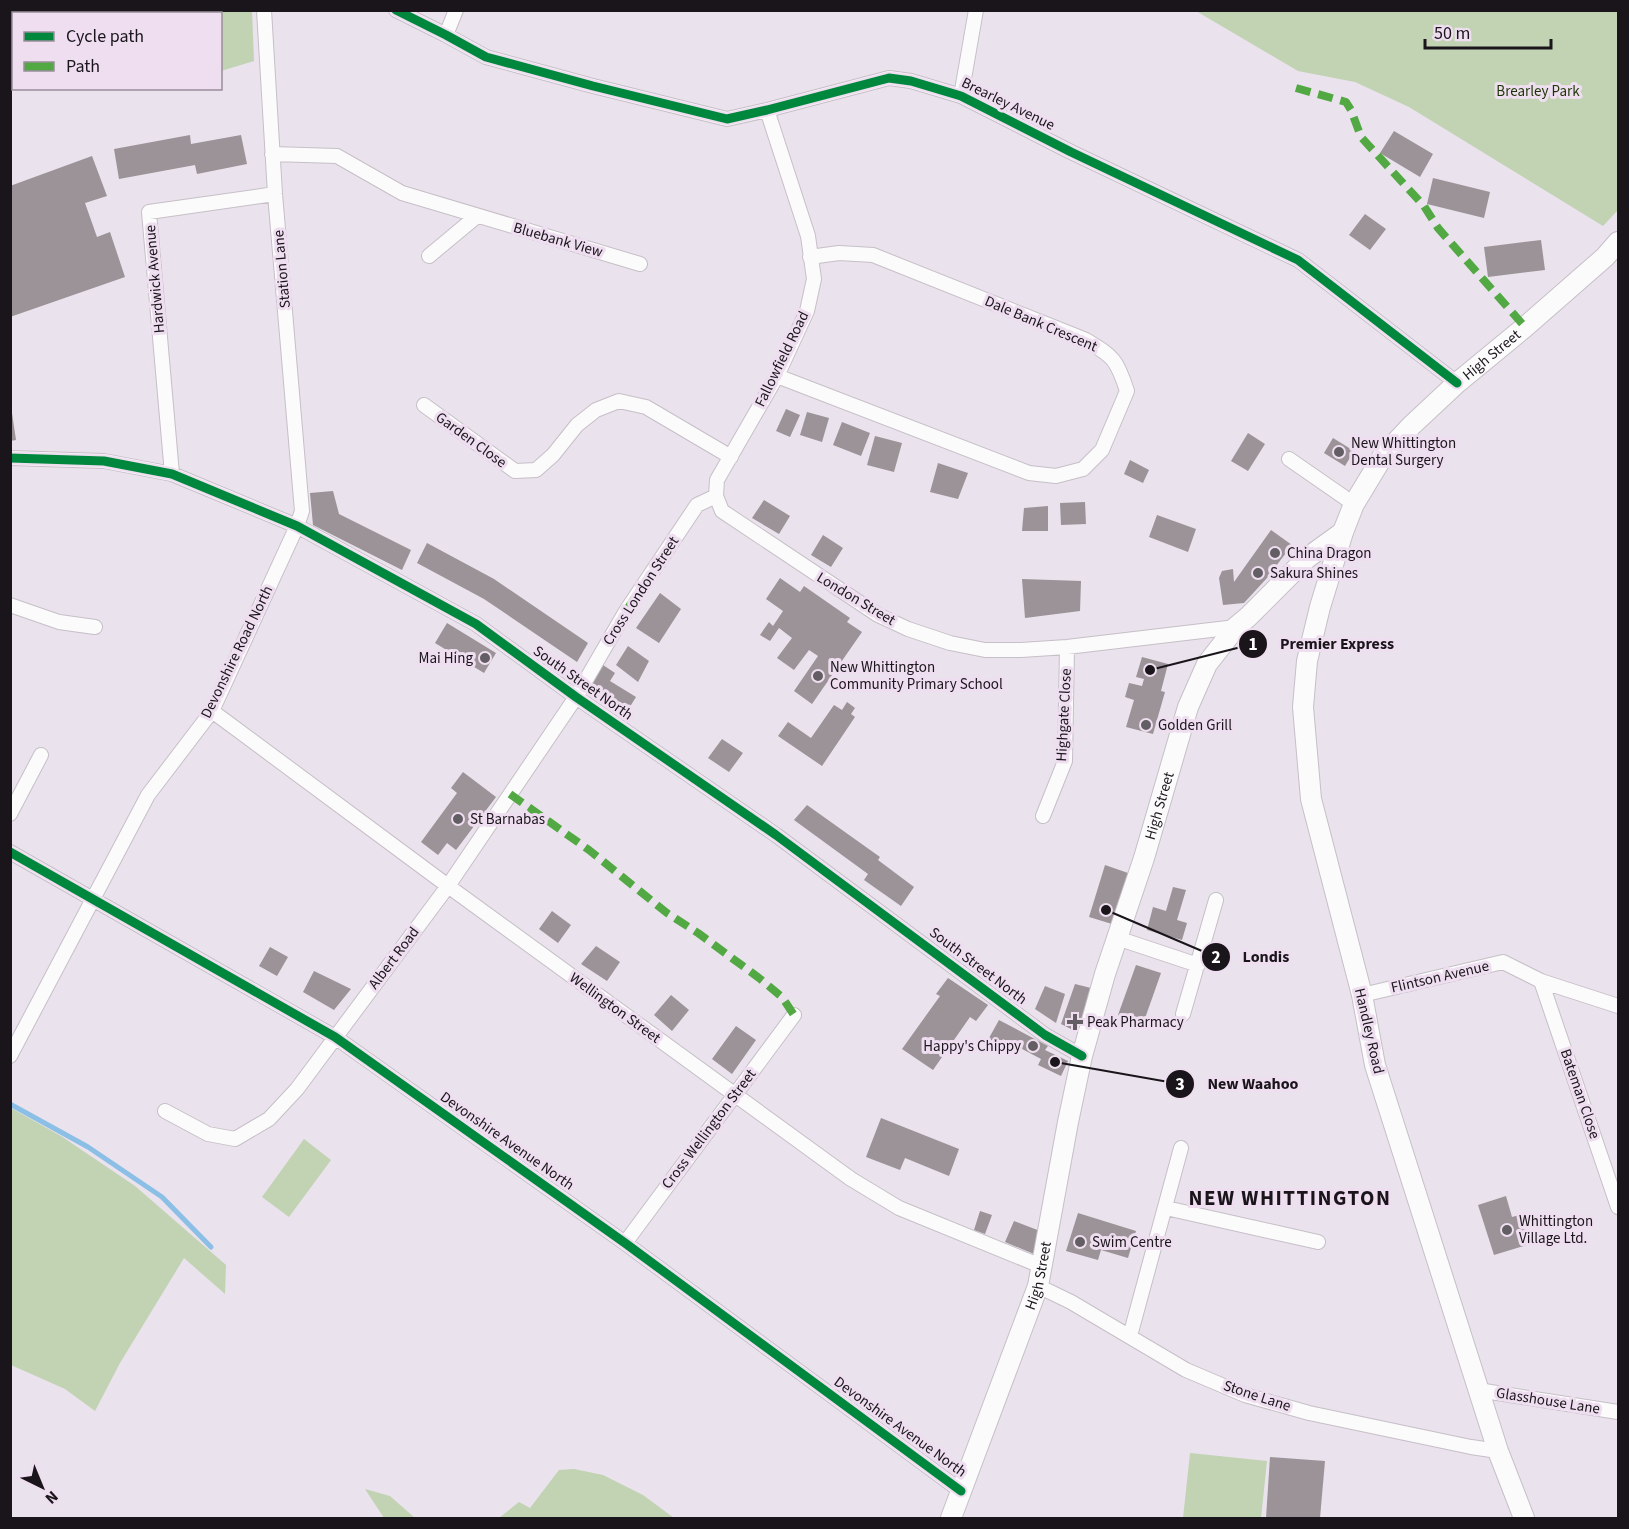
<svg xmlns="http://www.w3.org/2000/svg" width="1629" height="1529" font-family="'Source Sans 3',sans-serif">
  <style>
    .green { fill: #c1d3b3 }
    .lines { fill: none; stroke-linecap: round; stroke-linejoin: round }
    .stream { stroke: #8bbfe6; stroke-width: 5 }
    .building { fill: #9b9397 }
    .street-casing { stroke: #c6bfc7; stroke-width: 16 }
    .secondary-casing { stroke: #c6bfc7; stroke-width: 22 }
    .street { stroke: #fcfbfc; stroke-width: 14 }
    .secondary { stroke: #fcfbfc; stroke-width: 20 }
    .quiet { stroke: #52a943; stroke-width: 8; stroke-dasharray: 15 8; stroke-linecap: butt }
    .cycleway-casing { stroke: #eedef0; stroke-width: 13 }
    .cycleway { stroke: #00873e; stroke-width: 9 }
    .poi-dot { fill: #635d64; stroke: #eedef0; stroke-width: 2 }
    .labels { text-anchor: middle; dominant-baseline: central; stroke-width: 6; stroke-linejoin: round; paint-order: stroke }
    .park-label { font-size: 15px; fill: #1b3502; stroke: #eedef0 }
    .street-label { font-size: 15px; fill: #1a151b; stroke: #eedef0 }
    .poi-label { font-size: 15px; fill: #1a151b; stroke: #eedef0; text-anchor: start }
    .district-label { font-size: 21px; font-weight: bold; letter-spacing: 1.5px; fill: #1a151b; stroke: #eedef0 }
    .leader { fill: none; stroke: #1a151b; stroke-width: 2 }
    .callout-dot { fill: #1a151b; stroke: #eedef0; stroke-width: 2 }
    .mark-label { font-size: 18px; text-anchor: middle; font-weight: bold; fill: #fff }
    .callout-label { font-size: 16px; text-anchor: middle; font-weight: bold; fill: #1a151b; stroke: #eedef0; stroke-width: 6; stroke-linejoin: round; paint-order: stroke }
  </style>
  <rect width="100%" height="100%" fill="#eae2ec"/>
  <!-- green -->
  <path class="green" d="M151 11H252L254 61 221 71 220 14H175Z
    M1196 11H1618V210L1603 226 1409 107 1355 82 1298 71Z
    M11 1108 61 1136 135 1186 226 1265 225 1294 184 1258 120 1363 95 1411 65 1389 11 1365Z
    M304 1139 331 1160 289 1217 262 1197Z
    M1190 1453 1267 1461 1261 1518H1183Z
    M574 1469 603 1475 643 1495 674 1518H499L519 1502 530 1508 559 1470Z
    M365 1489 390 1496 415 1518H384Z"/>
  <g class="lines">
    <!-- stream -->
    <path class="stream" d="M10 1104 88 1147 162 1197 211 1247"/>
  </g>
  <!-- building -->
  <path class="building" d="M1394 131 1433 154 1420 177 1380 153Z
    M190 135 191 144 241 135 247 164 197 174 195 165 119 179 114 149Z
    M92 156 107 196 85 203 97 237 110 232 125 277 10 317V186Z
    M1433 178 1490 192 1484 218 1427 204Z
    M1365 214 1386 229 1370 250 1349 235Z
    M1541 240 1545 270 1488 277 1484 247Z
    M786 409 800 415 790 437 776 431Z
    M807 412 829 418 822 442 800 435Z
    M10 413H12L16 440 10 441Z
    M842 422 870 433 861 456 833 445Z
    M1248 433 1265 444 1248 471 1231 461Z
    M875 436 902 443 894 472 867 465Z
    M1333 438 1354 451 1345 466 1324 453Z
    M1130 460 1149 470 1143 483 1124 474Z
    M938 463 968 473 958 499 930 492Z
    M333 491 339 514 411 550 402 570 313 525 310 493Z
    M764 500 790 516 779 534 752 518Z
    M1085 502 1086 524 1061 525 1060 503Z
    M1048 506V531H1022L1024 508Z
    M1157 515 1196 529 1188 552 1149 537Z
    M1271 530 1292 545 1267 578 1244 603 1223 605 1219 578 1222 571 1233 569 1234 582Z
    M823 535 843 548 831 567 811 555Z
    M427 543 494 579 588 643 577 662 484 599 417 563Z
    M780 578 800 592 804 586 850 618 847 622 862 632 812 704 794 691 818 656 809 650 794 670 777 658 792 638 779 628 770 641 760 635 769 622 773 626 783 611 766 599Z
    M1022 579 1081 581 1080 611 1025 618Z
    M660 593 681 609 659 643 636 628Z
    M447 623 496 653 484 673 435 643Z
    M628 646 649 661 638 682 616 665Z
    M1142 657 1168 664 1161 691 1165 692 1153 734 1126 727 1134 700 1125 697 1129 683 1142 686 1144 679 1136 677Z
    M603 665 615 673 610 681 636 697 626 713 588 689Z
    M847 702 855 708 851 714 855 717 822 766 778 736 788 722 811 738 834 705 842 710Z
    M722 739 743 753 729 772 708 758Z
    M463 772 496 797 456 850 447 843 438 855 421 842 457 793 451 788Z
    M807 805 880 857 878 860 914 887 901 906 864 880 868 874 794 820Z
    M1105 865 1128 873 1112 924 1089 917Z
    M1173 887 1186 890 1177 920 1187 923 1182 940 1147 930 1153 907 1166 911Z
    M552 911 571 925 558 943 539 929Z
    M596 946 620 962 607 981 581 964Z
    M270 947 288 957 277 976 259 966Z
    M1136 965 1161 973 1143 1024 1118 1015Z
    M314 971 351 989 334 1010 303 992Z
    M948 978 988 1005 976 1021 970 1017 933 1070 902 1049 940 996 936 994Z
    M1075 984 1095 989 1081 1034 1061 1024Z
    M1045 986 1065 994 1056 1023 1035 1009Z
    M671 995 689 1010 672 1031 654 1015Z
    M999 1020 1048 1046 1045 1050 1068 1061 1061 1076 1038 1065 1041 1059 1003 1039 995 1054 984 1047Z
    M736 1026 756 1040 732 1074 712 1059Z
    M881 1118 959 1149 949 1176 905 1158 900 1170 866 1157Z
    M1506 1196 1512 1217 1523 1214 1533 1243 1494 1255 1478 1205Z
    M980 1211 992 1215 985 1234 974 1230Z
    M1078 1213 1136 1231 1128 1258 1101 1250 1098 1260 1066 1251Z
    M1014 1221 1040 1231 1034 1254 1005 1242Z
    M1270 1457 1325 1461 1320 1518H1266Z"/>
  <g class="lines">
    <defs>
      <path id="street" d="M396 10 446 35 486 57 593 86 727 119 767 110 889 78 911 81 961 96 1071 152 1298 260 1457 383
        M446 35 456 10
        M961 96 976 10
        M767 110 808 236 814 279 807 311 777 376 717 480 716 496 722 511 878 615 908 629 950 643 985 650H1021L1067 647 1236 627
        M272 154 337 156 402 193 640 264
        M429 256 477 216
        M777 376 1029 473 1056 476 1083 469 1102 450 1127 391C1117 360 1114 357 1086 340L873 255 839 253 810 257
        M424 405 515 471 536 470 553 455 577 425 596 410 619 401 646 407 731 457
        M10 458 104 461 172 474 297 526 476 624 576 697 776 835 1045 1035 1082 1056
        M1289 459 1354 504
        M172 474 149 212 275 194
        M10 605 59 622 95 627
        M212 711 448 886 851 1179 899 1208 1041 1266
        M10 814 41 755
        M1043 816 1065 761 1067 647
        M10 852 335 1037 625 1243 961 1491
        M1117 938 1198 965
        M1541 981 1618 1207
        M1362 995 1503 962 1541 981 1618 1006
        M1183 1014 1216 900
        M10 1056 148 795 212 711 297 526 302 511 275 194 264 10
        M165 1111 208 1134 235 1139 269 1119 297 1089 448 886 576 697 626 611 697 505 716 496
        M1166 1208 1318 1242
        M625 1243 794 1015
        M1038 1286 1071 1302 1186 1370 1245 1395 1309 1413 1471 1447 1498 1451
        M1130 1336 1181 1148
        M1478 1390 1618 1412"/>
      <g id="secondary">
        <path id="s1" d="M951 1518 1038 1286 1068 1122 1082 1056 1105 974 1144 858 1188 707 1207 664 1236 627 1248 617 1307 558 1343 532"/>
        <path id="s2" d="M1524 1518 1498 1451 1375 1065 1362 995 1311 799 1303 707 1307 661 1320 607 1343 532 1354 504 1383 456 1411 426 1457 383 1525 327 1605 257 1618 242"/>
      </g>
    </defs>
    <!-- street casing -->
    <use href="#street" class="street-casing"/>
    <!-- secondary casing -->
    <use href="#secondary" class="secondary-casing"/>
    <!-- street -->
    <use href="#street" class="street"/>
    <!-- secondary -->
    <use href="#secondary" class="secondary"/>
    <!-- quiet -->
    <path class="quiet" d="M1296 88 1346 102 1351 110 1361 137 1424 206 1438 228 1525 327
      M626 611 648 578
      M510 794 589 850 667 913 698 933 759 978 782 997 794 1015"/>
    <defs>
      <path id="cycleway" d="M396 10 446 35 486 57 593 86 727 119 767 110 889 78 911 81 961 96 1071 152 1298 260 1457 383
        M10 458 104 461 172 474 297 526 476 624 576 697 776 835 1045 1035 1082 1056
        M10 852 335 1037 625 1243 961 1491"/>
    </defs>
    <!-- cycleway casing -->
    <use href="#cycleway" class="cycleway-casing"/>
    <!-- cycleway -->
    <use href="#cycleway" class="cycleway"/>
  </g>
  <!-- markers -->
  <g class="poi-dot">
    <circle cx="1339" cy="452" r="6"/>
    <circle cx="1275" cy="553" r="6"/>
    <circle cx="1258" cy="573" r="6"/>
    <circle cx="485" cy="658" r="6"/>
    <circle cx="818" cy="676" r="6"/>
    <circle cx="1146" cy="725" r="6"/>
    <circle cx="458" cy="819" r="6"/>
    <path d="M1072 1013h6v6h6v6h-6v6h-6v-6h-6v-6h6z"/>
    <circle cx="1033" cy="1046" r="6"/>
    <circle cx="1507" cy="1230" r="6"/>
    <circle cx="1080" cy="1242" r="6"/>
  </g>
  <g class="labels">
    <!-- park labels -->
    <g class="park-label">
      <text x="1538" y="91">Brearley Park</text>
    </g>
    <!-- street labels -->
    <g class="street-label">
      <text transform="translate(1008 104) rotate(26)">Brearley Avenue</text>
      <text transform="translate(558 240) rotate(16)">Bluebank View</text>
      <text transform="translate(282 269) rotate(-95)">Station Lane</text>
      <text transform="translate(155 279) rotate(-95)">Hardwick Avenue</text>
      <text transform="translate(1041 324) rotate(23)">Dale Bank Crescent</text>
      <text stroke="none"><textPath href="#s2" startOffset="1258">High Street</textPath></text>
      <text transform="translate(782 359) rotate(-64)">Fallowfield Road</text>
      <text transform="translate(471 440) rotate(36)">Garden Close</text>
      <text transform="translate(641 591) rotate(-57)">Cross London Street</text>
      <text transform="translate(856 599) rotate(31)">London Street</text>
      <text transform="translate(237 652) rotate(-64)">Devonshire Road North</text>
      <text transform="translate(583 683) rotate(35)">South Street North</text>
      <text transform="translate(1064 715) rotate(-87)">Highgate Close</text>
      <text stroke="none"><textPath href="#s1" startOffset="744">High Street</textPath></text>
      <text transform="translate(394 958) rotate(-53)">Albert Road</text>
      <text transform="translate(978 966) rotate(37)">South Street North</text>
      <text transform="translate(1440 977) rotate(-13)">Flintson Avenue</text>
      <text transform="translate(615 1008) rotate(36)">Wellington Street</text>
      <text transform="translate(1369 1031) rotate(77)">Handley Road</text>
      <text transform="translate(1580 1094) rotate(71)">Bateman Close</text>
      <text transform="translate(709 1129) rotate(-53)">Cross Wellington Street</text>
      <text transform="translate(507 1141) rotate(35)">Devonshire Avenue North</text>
      <text stroke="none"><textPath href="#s1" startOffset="258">High Street</textPath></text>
      <text transform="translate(1257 1396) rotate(18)">Stone Lane</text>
      <text transform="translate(1548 1401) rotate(9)">Glasshouse Lane</text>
      <text transform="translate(900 1427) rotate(36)">Devonshire Avenue North</text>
    </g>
    <!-- poi labels -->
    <g class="poi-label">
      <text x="1351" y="443">New Whittington<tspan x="1351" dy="17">Dental Surgery</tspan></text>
      <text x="1287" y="553">China Dragon</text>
      <text x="1270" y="573">Sakura Shines</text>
      <text x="473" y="658" text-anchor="end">Mai Hing</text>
      <text x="830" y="667">New Whittington<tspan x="830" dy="17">Community Primary School</tspan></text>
      <text x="1158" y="725">Golden Grill</text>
      <text x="470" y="819">St Barnabas</text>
      <text x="1087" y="1022">Peak Pharmacy</text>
      <text x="1021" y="1046" text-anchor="end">Happy's Chippy</text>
      <text x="1519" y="1221">Whittington<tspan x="1519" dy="17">Village Ltd.</tspan></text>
      <text x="1092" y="1242">Swim Centre</text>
    </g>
    <!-- district labels -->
    <g class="district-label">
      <text x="1290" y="1198">NEW WHITTINGTON</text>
    </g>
  </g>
  <!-- callouts -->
  <path class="leader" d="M1150 670L1253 644M1106 910L1216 957M1055 1062L1180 1084"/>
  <g class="callout-dot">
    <circle cx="1150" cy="670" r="6"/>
    <circle cx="1106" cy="910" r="6"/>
    <circle cx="1055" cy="1062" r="6"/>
    <circle cx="1253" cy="644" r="15"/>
    <circle cx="1216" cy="957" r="15"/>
    <circle cx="1180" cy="1084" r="15"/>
  </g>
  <g class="mark-label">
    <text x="1253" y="650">1</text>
    <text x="1216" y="963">2</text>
    <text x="1180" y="1090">3</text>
  </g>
  <g class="callout-label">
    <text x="1337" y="649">Premier Express</text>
    <text x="1266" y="962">Londis</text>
    <text x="1253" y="1089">New Waahoo</text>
  </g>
  <!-- border -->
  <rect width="1629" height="1529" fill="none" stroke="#1a151b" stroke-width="24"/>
  <!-- legend -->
  <rect x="12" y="12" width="210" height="78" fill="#eedef0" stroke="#998e9b" stroke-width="1.5"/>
  <rect x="24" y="32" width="30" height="9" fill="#00873e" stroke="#998e9b" stroke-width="1.5"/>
  <text x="66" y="42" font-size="18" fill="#1a151b">Cycle path</text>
  <rect x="24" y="62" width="30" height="9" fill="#52a943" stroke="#998e9b" stroke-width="1.5"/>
  <text x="66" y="72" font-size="18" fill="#1a151b">Path</text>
  <!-- north arrow -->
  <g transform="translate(42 1487) rotate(137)" stroke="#eedef0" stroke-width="4.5" paint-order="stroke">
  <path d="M0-4.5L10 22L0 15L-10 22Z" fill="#1a151b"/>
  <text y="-9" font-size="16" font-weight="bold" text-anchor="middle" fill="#1a151b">N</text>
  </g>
  <!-- scale -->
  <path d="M1425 39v9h126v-9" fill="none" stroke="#1a151b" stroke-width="3"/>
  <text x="1434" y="39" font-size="18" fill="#1a151b" stroke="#eedef0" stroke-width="4.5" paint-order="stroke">50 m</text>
</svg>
